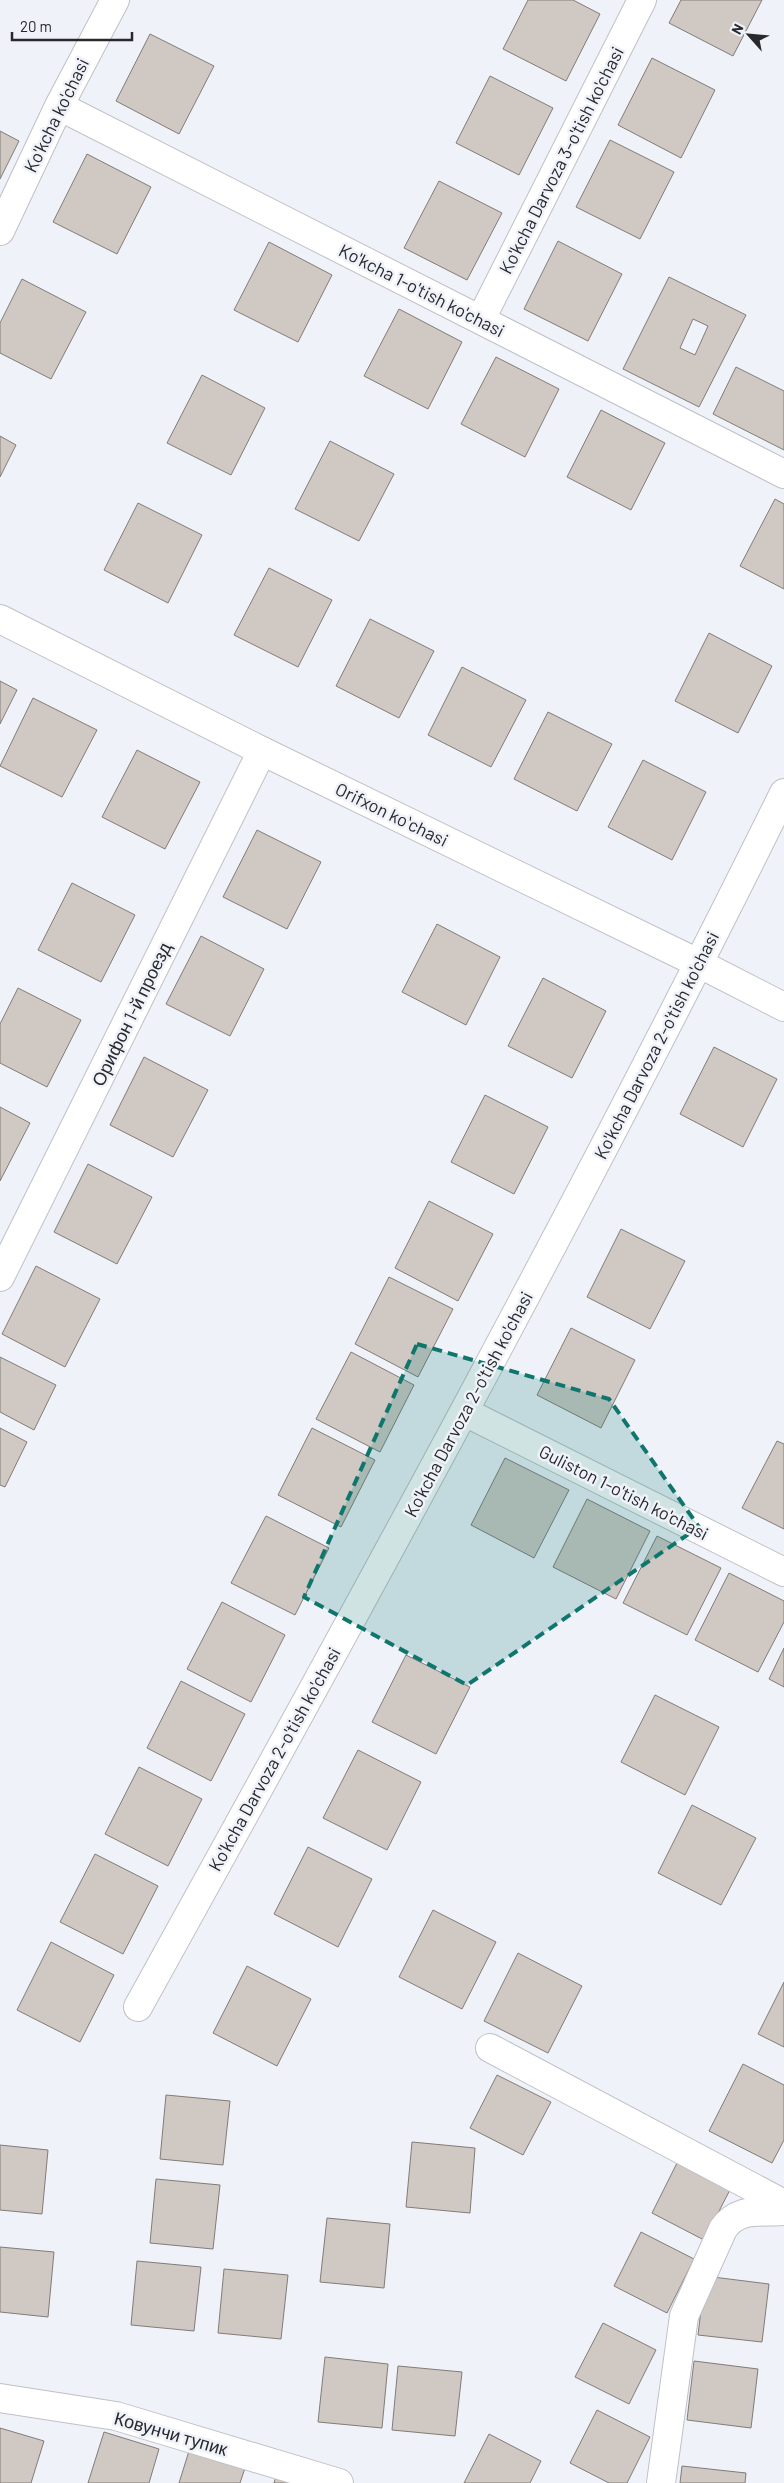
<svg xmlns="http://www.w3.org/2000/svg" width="784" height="2483" font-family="Barlow,sans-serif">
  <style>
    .building { fill: #cfc8c3; stroke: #827c77; fill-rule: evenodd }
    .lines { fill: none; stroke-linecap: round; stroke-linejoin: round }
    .street-casing { stroke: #bfc1c8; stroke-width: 30 }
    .secondary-casing { stroke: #bfc1c8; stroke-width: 30 }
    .street { stroke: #fff; stroke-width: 28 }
    .secondary { stroke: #fff; stroke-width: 28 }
    .marked { fill: #0f766e; fill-opacity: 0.2; stroke: #0f766e; stroke-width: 4; stroke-dasharray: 10 6; stroke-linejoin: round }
    .labels { text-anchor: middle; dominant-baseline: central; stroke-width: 5; stroke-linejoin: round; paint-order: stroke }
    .street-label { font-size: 18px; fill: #28292c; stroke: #eff2f9 }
  </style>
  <rect width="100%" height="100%" fill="#eff2f9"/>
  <!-- building -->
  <path class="building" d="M528 0H573L600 14 566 81 503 49Z
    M681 0H762L733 56 669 23Z
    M150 34 214 66 179 134 116 101Z
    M652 58 715 90 681 158 618 125Z
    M490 76 553 108 519 175 456 143Z
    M0 131 19 141 0 179Z
    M610 140 674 172 640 239 576 207Z
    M87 154 151 187 117 254 53 222Z
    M439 181 502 213 467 280 404 248Z
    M558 241 622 274 588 341 524 309Z
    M269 242 332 275 298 342 234 310Z
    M669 277 746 315 699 407 623 369ZM693 319 708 326 695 355 680 348Z
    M22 279 86 312 51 379 0 353V323Z
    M399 309 462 342 428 409 364 376Z
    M496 357 559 389 525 457 461 424Z
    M736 367 784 391V450L713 414Z
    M202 375 265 408 231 475 167 443Z
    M601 410 665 443 631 510 567 477Z
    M0 436 16 445 0 477Z
    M330 441 394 474 359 541 295 509Z
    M775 499 784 504V589L740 566Z
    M138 503 202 535 168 603 104 570Z
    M269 568 332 600 298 667 234 635Z
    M370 619 434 651 399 718 336 686Z
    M709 633 772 666 738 733 675 701Z
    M462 667 526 700 491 767 428 735Z
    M0 681 17 690 0 724Z
    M33 698 97 730 62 797 0 766Z
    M548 712 612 744 577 811 514 779Z
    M137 750 200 782 165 849 102 817Z
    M643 760 706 792 672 860 608 827Z
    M257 830 321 862 287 929 223 897Z
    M72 883 135 915 101 982 38 950Z
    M437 924 500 957 466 1025 402 992Z
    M201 936 264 969 230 1036 166 1004Z
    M543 978 606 1011 572 1078 508 1046Z
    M18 988 81 1020 47 1087 0 1063V1024Z
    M714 1047 777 1079 743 1147 680 1114Z
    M144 1057 208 1090 173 1157 110 1125Z
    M485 1095 548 1127 514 1194 451 1162Z
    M0 1107 30 1123 0 1181Z
    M88 1164 152 1197 117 1264 54 1232Z
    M429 1201 493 1234 458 1301 395 1268Z
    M621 1229 685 1261 650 1329 587 1297Z
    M36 1266 100 1299 65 1367 2 1334Z
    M389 1277 453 1309 418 1377 355 1344Z
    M571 1328 635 1360 601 1428 537 1395Z
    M351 1352 414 1385 380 1452 316 1419Z
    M0 1357 56 1385 34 1430 0 1412Z
    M0 1428 27 1442 5 1487 0 1485Z
    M312 1428 375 1460 341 1527 278 1495Z
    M777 1441 784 1444V1529L742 1508Z
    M505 1458 569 1490 534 1558 471 1525Z
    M587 1499 650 1531 616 1599 553 1567Z
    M266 1516 329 1548 295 1615 231 1583Z
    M657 1536 721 1568 687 1635 623 1603Z
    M729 1573 784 1601V1622L758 1672 695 1640Z
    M222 1602 285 1635 251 1702 187 1669Z
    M784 1648V1687L769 1679Z
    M406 1655 470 1687 436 1754 372 1722Z
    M181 1681 245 1714 211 1781 147 1748Z
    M655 1695 719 1727 685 1795 621 1762Z
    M358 1750 421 1782 387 1850 323 1818Z
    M139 1767 202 1799 168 1866 105 1834Z
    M692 1805 756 1838 721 1905 658 1873Z
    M308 1847 372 1879 338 1947 274 1914Z
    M95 1854 158 1886 123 1954 60 1922Z
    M433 1910 496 1942 462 2009 399 1977Z
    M51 1942 114 1975 80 2042 17 2010Z
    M518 1953 582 1986 548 2053 484 2021Z
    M247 1966 311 1999 277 2066 213 2033Z
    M784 1982V2047L758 2034Z
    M743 2064 784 2085V2140L772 2163 709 2131Z
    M497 2075 551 2102 523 2155 470 2128Z
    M166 2095 230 2101 223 2165 160 2159Z
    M412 2142 475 2148 470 2213 406 2207Z
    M0 2145 48 2150 42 2214 0 2210Z
    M679 2159 732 2186 704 2240 652 2213Z
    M156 2179 220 2185 213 2249 150 2243Z
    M327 2218 390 2224 384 2288 320 2282Z
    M641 2232 694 2259 667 2313 614 2286Z
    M0 2247 54 2252 48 2317 0 2312Z
    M137 2261 201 2267 194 2331 131 2325Z
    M224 2269 288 2275 281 2339 218 2333Z
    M705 2276 769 2284 762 2342 698 2335Z
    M603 2323 656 2350 629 2404 575 2377Z
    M325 2357 388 2364 382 2428 318 2422Z
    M694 2361 758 2369 751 2428 687 2420Z
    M398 2366 462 2372 455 2436 392 2430Z
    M597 2410 650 2437 627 2483H609L570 2463Z
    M0 2428 44 2441 31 2483H0Z
    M104 2432 159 2449 149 2483H88Z
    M489 2434 541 2461 530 2483H464Z
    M189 2451 245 2468 240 2483H179Z
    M682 2466 746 2473 745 2483H680Z
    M276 2476 299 2483H274Z"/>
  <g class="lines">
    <defs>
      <path id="street" d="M59 106 784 474
        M0 231 59 106 115 0
        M481 319 642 0
        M0 1277 262 751
        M465 1412 784 1572
        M138 2007C360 1606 581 1204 784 793
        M490 2048 784 2204
        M0 2398 116 2416 339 2483
        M661 2483 684 2316 723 2229C738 2207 759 2213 784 2211"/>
      <path id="secondary" d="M0 619 262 751 700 964 784 1007"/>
    </defs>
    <!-- street casing -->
    <use href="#street" class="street-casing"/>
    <!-- secondary casing -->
    <use href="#secondary" class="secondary-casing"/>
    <!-- street -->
    <use href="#street" class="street"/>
    <!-- secondary -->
    <use href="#secondary" class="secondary"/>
  </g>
  <!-- marked area -->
  <path class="marked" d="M417 1344 609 1399 699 1527 467 1685 304 1597Z"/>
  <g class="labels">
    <!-- street labels -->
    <g class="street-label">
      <text transform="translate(56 115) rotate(-64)">Ko'kcha ko'chasi</text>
      <text transform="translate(561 160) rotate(-63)">Ko'kcha Darvoza 3-o'tish ko'chasi</text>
      <text transform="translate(422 290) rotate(27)">Ko'kcha 1-o'tish ko'chasi</text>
      <text transform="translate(392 814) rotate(26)">Orifxon koʻchasi</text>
      <text transform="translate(131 1014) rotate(-64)">Орифон 1-й проезд</text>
      <text transform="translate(656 1045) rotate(-63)">Ko'kcha Darvoza 2-o'tish ko'chasi</text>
      <text transform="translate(468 1404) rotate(-62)">Ko'kcha Darvoza 2-o'tish ko'chasi</text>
      <text transform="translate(624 1492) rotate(27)">Guliston 1-o'tish ko'chasi</text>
      <text transform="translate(274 1759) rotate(-61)">Ko'kcha Darvoza 2-o'tish ko'chasi</text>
      <text transform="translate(171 2433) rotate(16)">Ковунчи тупик</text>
    </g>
  </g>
  <!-- north arrow -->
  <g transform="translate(749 35) rotate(297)" stroke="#eff2f9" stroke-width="4" paint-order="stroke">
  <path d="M0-4L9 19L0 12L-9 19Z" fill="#28292c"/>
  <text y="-8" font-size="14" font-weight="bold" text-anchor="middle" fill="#28292c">N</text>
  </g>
  <!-- scale -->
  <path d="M12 32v8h120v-8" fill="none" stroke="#28292c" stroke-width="2.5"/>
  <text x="20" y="32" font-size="15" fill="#28292c" stroke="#eff2f9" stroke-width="4" paint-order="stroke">20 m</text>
</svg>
